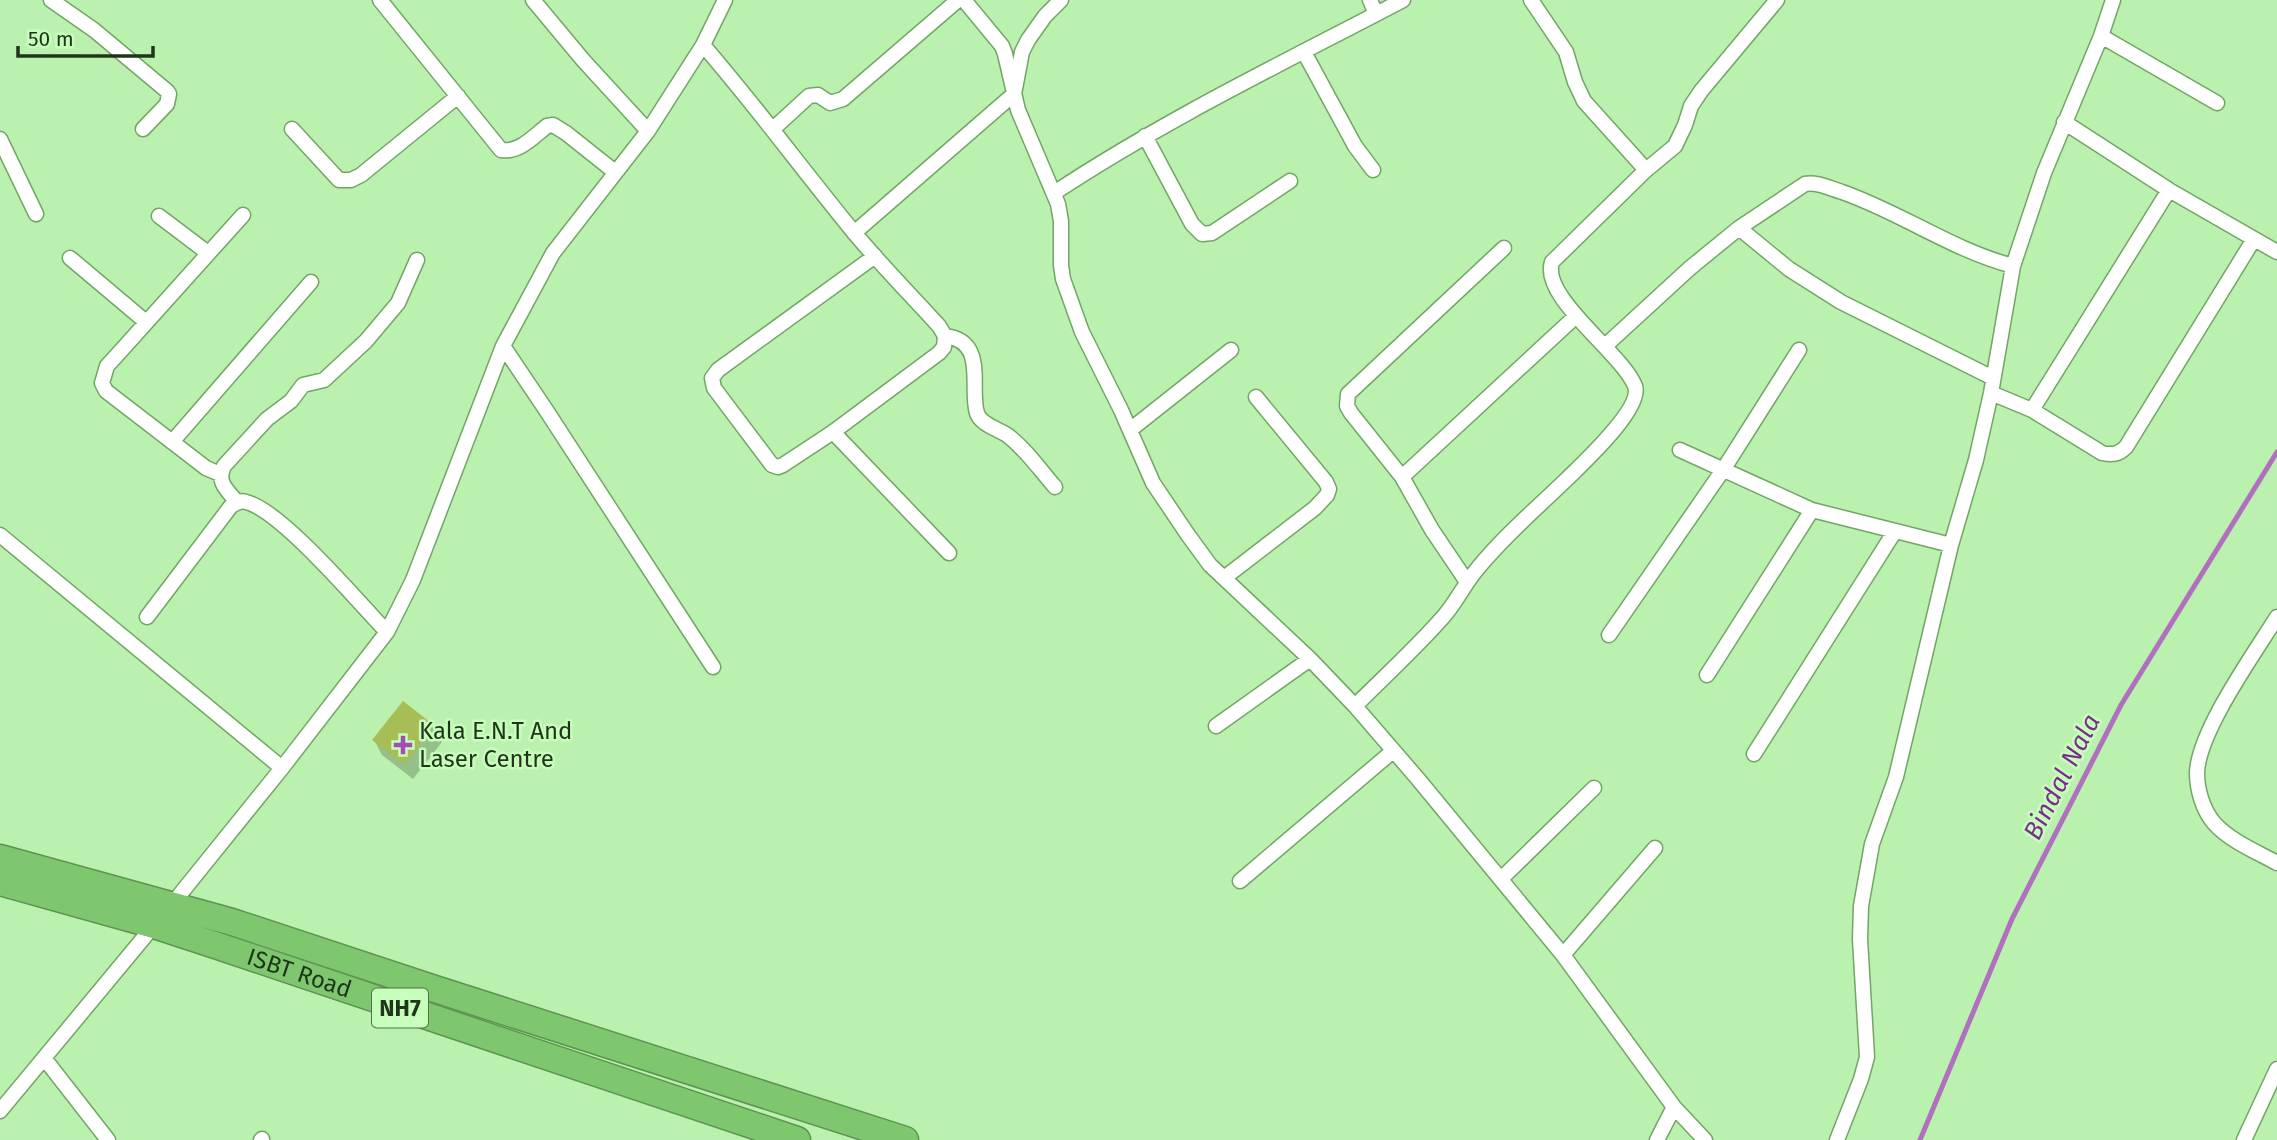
<svg xmlns="http://www.w3.org/2000/svg" width="2277" height="1140" font-family="'Fira Sans',sans-serif">
  <style>
    .shadow { fill: #0003 }
    .lines { fill: none; stroke-linecap: round; stroke-linejoin: round }
    .stream { stroke: #b170bf; stroke-width: 5 }
    .building { fill: #a7be56 }
    .street-casing { stroke: #72a566; stroke-width: 17 }
    .highway-casing { stroke: #5d9451; stroke-width: 29 }
    .street { stroke: #fff; stroke-width: 14 }
    .highway { stroke: #7fc76f; stroke-width: 26 }
    .poi-dot { fill: #a44cb8; stroke: #c7febb; stroke-width: 2.5 }
    .labels { text-anchor: middle; dominant-baseline: central; stroke-width: 5; stroke-linejoin: round; paint-order: stroke }
    .shield { fill: #c7febb; stroke: #51714a; stroke-width: 2 }
    .shield-label { font-size: 23px; font-weight: bold; fill: #1f341a }
    .poi-label { font-size: 24px; fill: #1f341a; stroke: #c7febb; text-anchor: start }
    .street-label { font-size: 24px; fill: #1f341a; stroke: #c7febb }
    .water-label { font-size: 26px; font-style: italic; fill: #7b2c8c; stroke: #c7febb }
  </style>
  <rect width="100%" height="100%" fill="#bbf1af"/>
  <!-- shadow -->
  <path class="shadow" d="M434 727 442 742 413 779 382 755 374 740Z"/>
  <g class="lines">
    <!-- stream -->
    <path class="stream" d="M1920 1140 2012 919 2121 705 2277 452"/>
  </g>
  <!-- building -->
  <path class="building" d="M403 701 435 726 404 765 372 740Z"/>
  <g class="lines">
    <defs>
      <path id="street" d="M51 0 94 30 167 91 169 94 167 104 143 129
        M380 0 501 150C519 153 533 137 547 126L553 125 566 133 615 172
        M533 0 583 60 648 131
        M964 0 1002 46 1005 54 1018 110 1058 204 1061 221V265L1063 279 1082 332 1121 410 1153 483 1188 535 1210 565 1310 659 1355 706 1418 779 1563 955 1674 1107 1705 1140
        M1370 0 1376 14
        M1531 0 1566 52 1575 82 1584 101 1646 170
        M2101 36 2217 103
        M703 45C755 105 802 169 852 230 879 263 910 294 939 326L945 336 944 347 939 353 833 432 783 465 778 467 772 465 714 388 712 378 718 370 875 256
        M1304 52 1355 146 1373 170
        M2064 122 2169 190 2277 252
        M292 129 339 180H351L361 175 458 96
        M773 129 809 96 818 95 830 103 843 99 958 0
        M1145 136 1192 224 1202 234 1212 233 1290 181
        M0 139 36 214
        M1054 193C1166 119 1285 62 1403 0
        M159 216 208 253
        M1739 228 1789 269 1841 302 1993 378
        M854 233 1014 94 1022 52 1028 40 1045 16 1061 0
        M70 258 146 322
        M945 336C988 341 969 388 977 413 980 424 998 429 1007 435 1025 448 1040 470 1055 487
        M503 346 546 410 713 667
        M1605 346 1690 268 1739 228 1805 184C1818 182 1829 188 1842 192 1900 212 1952 250 2013 266
        M1991 393 2032 410 2102 453C2112 455 2118 455 2126 447L2254 239
        M2032 410 2169 190
        M1130 430 1231 350
        M833 432 949 553
        M172 442 311 282
        M1680 450 1812 510 1951 545
        M220 474 206 468 106 391 102 383 107 366 118 354 243 215
        M1402 477 1576 316
        M237 502C227 490 216 482 224 466L267 419 291 401 303 385 324 380 366 341 398 303 417 260
        M0 535 282 768
        M1224 578 1315 508 1327 495 1329 489 1326 482 1256 397
        M1467 582 1432 530 1402 477 1351 413 1347 406 1348 394 1504 248
        M147 617 231 506C236 503 240 500 246 502 281 510 359 603 387 632
        M2277 617C2254 654 2198 732 2197 773 2197 790 2203 810 2214 823 2230 841 2257 852 2277 863
        M1609 635 1723 470 1799 350
        M1707 675 1812 510
        M1355 706C1385 676 1417 647 1444 616 1457 601 1465 583 1478 568 1505 535 1538 507 1568 478 1583 463 1643 408 1635 386 1622 353 1540 297 1552 262L1646 170 1675 146 1685 125 1691 106 1701 91 1777 0
        M1216 726 1310 659
        M1754 754 1895 531
        M1501 879 1594 788
        M1240 881 1393 751
        M169 908 282 768 387 632 413 580 503 346 553 253 648 131 703 45 725 0
        M1563 955 1655 848
        M44 1058 108 1140
        M0 1111 156 923
        M261 1140 262 1139
        M1657 1140 1674 1107
        M1837 1140 1861 1079 1867 1057 1860 939 1861 906 1872 844 1896 777 1951 545 1976 460 1991 393 2013 266 2044 173 2101 36 2113 0
        M2244 1140 2277 1069"/>
      <g id="highway">
        <path d="M0 858 232 922 432 988 905 1140"/>
        <path id="s1" d="M0 882 154 925 215 945 797 1140"/>
      </g>
    </defs>
    <!-- street casing -->
    <use href="#street" class="street-casing"/>
    <!-- highway casing -->
    <use href="#highway" class="highway-casing"/>
    <!-- street -->
    <use href="#street" class="street"/>
    <!-- highway -->
    <use href="#highway" class="highway"/>
  </g>
  <!-- markers -->
  <path class="poi-dot" d="M399.5 734.5h7v7h7v7h-7v7h-7v-7h-7v-7h7z"/>
  <g class="labels">
    <!-- shield labels -->
    <rect class="shield" x="372" y="988.5" width="56" height="39" rx="5"/>
    <g class="shield-label">
      <text x="400" y="1008">NH7</text>
    </g>
    <!-- poi labels -->
    <g class="poi-label">
      <text x="419" y="731">Kala E.N.T And<tspan x="419" dy="28">Laser Centre</tspan></text>
    </g>
    <!-- street labels -->
    <g class="street-label">
      <text stroke="none"><textPath href="#s1" startOffset="313">ISBT Road</textPath></text>
    </g>
    <!-- water labels -->
    <g class="water-label">
      <text transform="translate(2062 777) rotate(-63)">Bindal Nala</text>
    </g>
  </g>
  <!-- scale -->
  <path d="M18 46v10h135v-10" fill="none" stroke="#1f341a" stroke-width="3.5"/>
  <text x="28" y="46" font-size="21" fill="#1f341a" stroke="#c7febb" stroke-width="5" paint-order="stroke">50 m</text>
</svg>
